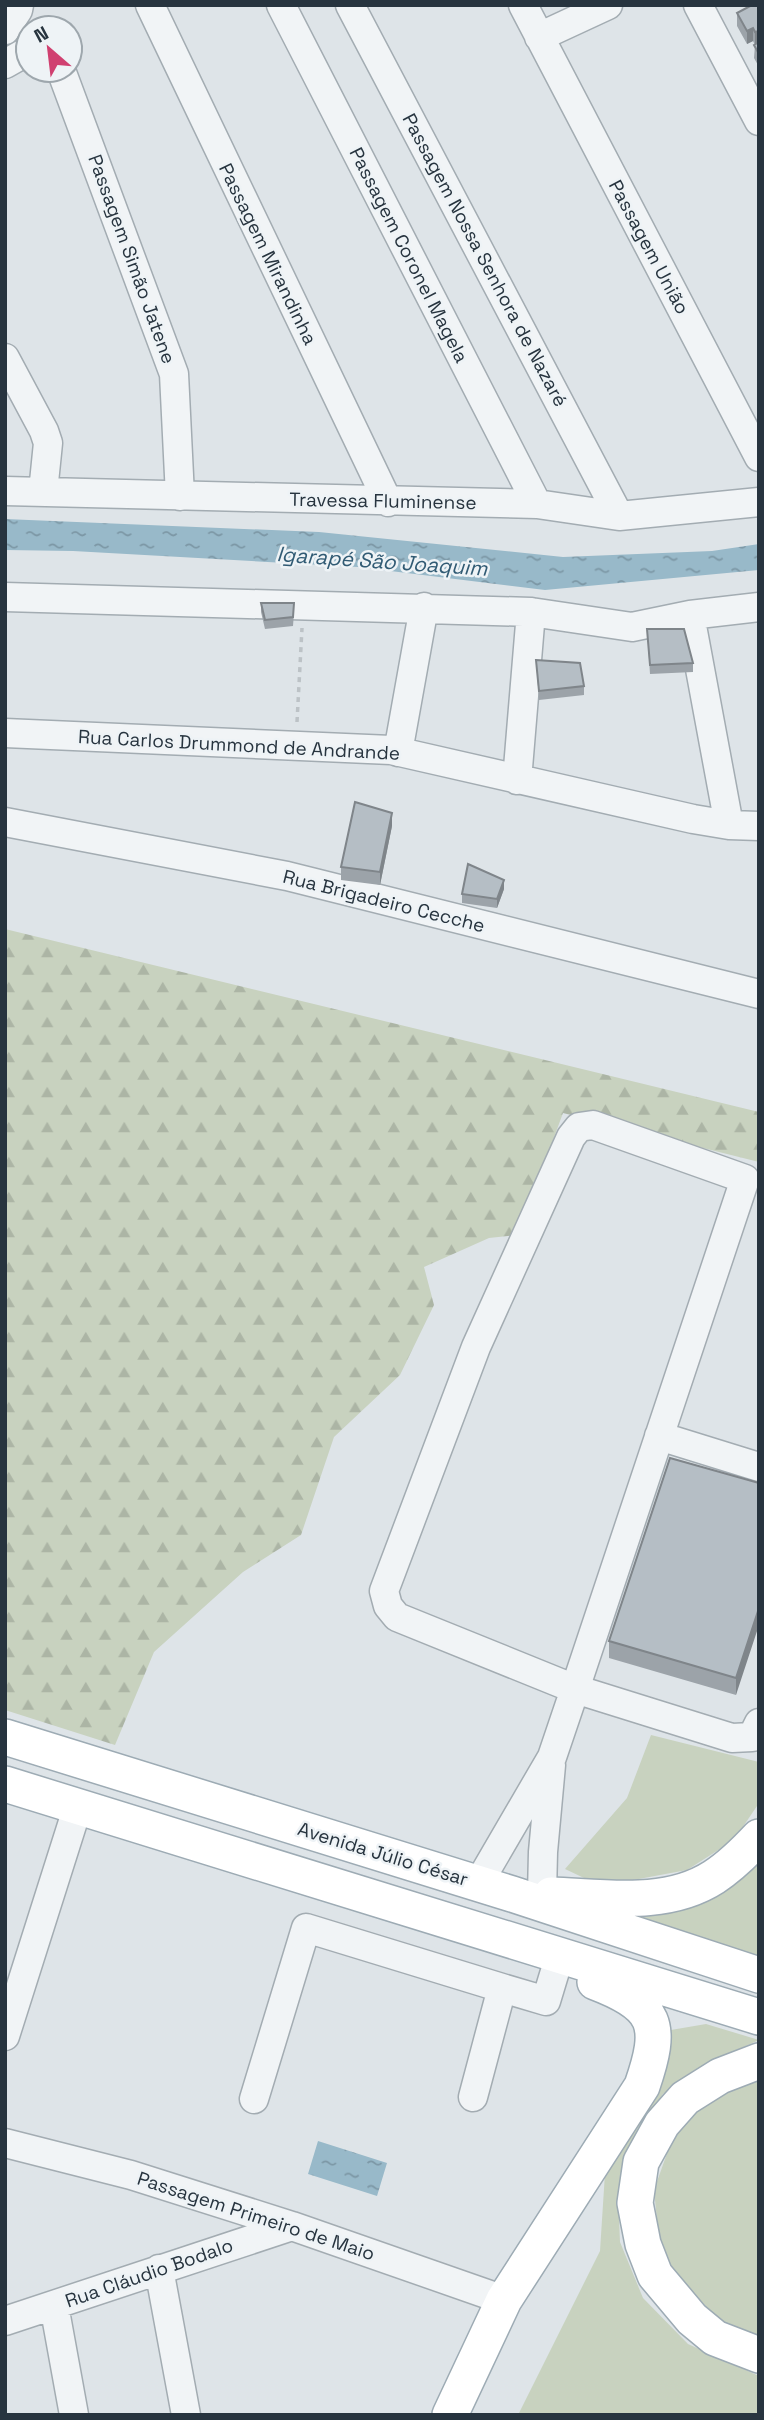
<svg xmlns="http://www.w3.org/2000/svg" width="764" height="2420" font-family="'Space Grotesk',sans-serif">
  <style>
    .green { fill: #c8d2bf }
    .forest { fill: url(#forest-firs) }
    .water { fill: url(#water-ripples) }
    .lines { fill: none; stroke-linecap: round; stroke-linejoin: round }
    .minor-casing { stroke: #a3acb2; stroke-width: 31 }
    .major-casing { stroke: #9dabb4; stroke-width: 38 }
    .path { stroke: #bcc2c6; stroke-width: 3.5; stroke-dasharray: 5 5; stroke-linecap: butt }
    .minor { stroke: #f1f4f6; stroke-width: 28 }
    .major { stroke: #fff; stroke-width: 35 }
    .wall { fill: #9ca3a9 }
    .shaded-wall { fill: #7f858a }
    .building { fill: #b5bec5; stroke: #7f858a; stroke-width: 2 }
    .labels { text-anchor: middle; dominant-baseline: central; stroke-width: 5; stroke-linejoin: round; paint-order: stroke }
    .street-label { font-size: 19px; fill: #27343f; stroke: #eef3f6 }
    .water-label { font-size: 21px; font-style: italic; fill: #315b74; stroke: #eef3f6 }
  </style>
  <defs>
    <pattern id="forest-firs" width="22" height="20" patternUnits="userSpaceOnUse" patternTransform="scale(1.75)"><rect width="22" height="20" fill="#c8d2bf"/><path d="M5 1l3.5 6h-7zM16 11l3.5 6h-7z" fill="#acb5a5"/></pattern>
    <pattern id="water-ripples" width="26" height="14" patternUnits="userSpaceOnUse" patternTransform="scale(1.75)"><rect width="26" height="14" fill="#98b9c9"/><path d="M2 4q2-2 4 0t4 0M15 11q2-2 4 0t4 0" fill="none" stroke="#7c97a5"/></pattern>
  </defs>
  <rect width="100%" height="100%" fill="#dee4e8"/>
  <!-- green -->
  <path class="green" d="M651 1735 759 1762V1803L734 1840 687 1870 601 1886 565 1869 627 1798Z
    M759 1851V1959L605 1915Z
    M706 2024 759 2040 706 2064 663 2094 632 2141 618 2194 620 2242 643 2298 688 2344 759 2376V2415H518L600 2251 605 2173 665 2031Z
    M759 2072V2342L734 2333 686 2287 660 2250 654 2190 675 2131 701 2104Z"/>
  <!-- forest -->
  <path class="forest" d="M5 929 759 1112V1162L563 1113 518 1235 489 1238 424 1267 434 1305 400 1375 334 1437 301 1535 243 1572 154 1652 115 1745 5 1710Z"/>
  <!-- water -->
  <path class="water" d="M5 519 319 532 563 557 712 551 759 544V570L545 590 358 567 73 551 5 550Z
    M318 2141 387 2163 377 2196 308 2174Z"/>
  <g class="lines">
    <defs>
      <path id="minor" d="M150 5 388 502
        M281 5 537 504
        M350 5 619 516
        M523 5 759 457
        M698 5 759 121
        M5 30 18 10 19 5
        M539 37 608 5
        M5 64 28 51
        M61 70 174 374 180 496
        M5 358 44 431 48 443 43 492
        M5 491 537 504 619 516 759 502
        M5 597 531 612 632 627 690 615 759 607
        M690 615 729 825
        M5 733 391 750 693 819 729 825 759 826
        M398 752 424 607
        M517 780 531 612
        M5 822 287 876 759 994
        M659 1436 759 1467
        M478 1884 552 1757 575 1689 745 1179 593 1125 579 1127 571 1137 476 1347 384 1591 388 1606 397 1617 575 1689 732 1738 752 1737 759 1723
        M542 1894 543 1852 551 1765
        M5 2036 78 1806
        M473 2097 502 1988 546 2001 556 1968
        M254 2099 306 1928 502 1988
        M5 2143 131 2175 292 2226 504 2300
        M159 2269 186 2415
        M54 2305 74 2415
        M5 2321 292 2226"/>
      <path id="major" d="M5 1737 512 1894 759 1975
        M5 1784 759 2017
        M551 1895C605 1897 666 1908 714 1877 731 1866 745 1852 759 1837
        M759 2061 720 2076 685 2098 662 2124 641 2162 635 2203 643 2244 655 2275 692 2319 715 2338 759 2355
        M450 2415 504 2300 642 2086C663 2025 658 2006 595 1982"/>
    </defs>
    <!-- minor casing -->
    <use href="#minor" class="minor-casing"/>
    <!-- major casing -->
    <use href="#major" class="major-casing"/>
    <!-- path -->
    <path class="path" d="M297 722 302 628"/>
    <!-- minor -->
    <use href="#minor" class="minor"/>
    <!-- major -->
    <use href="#major" class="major"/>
  </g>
  <!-- wall -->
  <path class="wall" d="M759 5V67L754 58 755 45 753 41 747 44 737 26V13Z
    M261 603 294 612 293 626 265 629 261 612Z
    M647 629 693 663V672L650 674Z
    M536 660 584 686V695L539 700Z
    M392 826 380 885 341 880V867Z
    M504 889 497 908 462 903V894Z
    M759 1483 736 1695 609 1658V1641Z"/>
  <!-- shaded-wall -->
  <path class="shaded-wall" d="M753 28V41L747 44V31Z
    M759 31 758 44 755 45V32Z
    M392 813V826L380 885V872Z
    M504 880V889L497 908V899Z
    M759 1608V1625L736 1695V1678Z"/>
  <!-- building -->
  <path class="building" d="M752 5H759V31L755 32 753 28 747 31 737 13Z
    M759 42V54L754 45Z
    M261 603H294L293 617 265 620Z
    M647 629H684L693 663 650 665Z
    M536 660 580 663 584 686 539 691Z
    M355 802 392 813 380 872 341 867Z
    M468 864 504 880 497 899 462 894Z
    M670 1458 759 1483V1608L736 1678 609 1641Z"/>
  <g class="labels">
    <!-- street labels -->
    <g class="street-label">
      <text transform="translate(649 247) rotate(62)">Passagem União</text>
      <text transform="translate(268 254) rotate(64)">Passagem Mirandinha</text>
      <text transform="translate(409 255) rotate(63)">Passagem Coronel Magela</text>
      <text transform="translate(132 259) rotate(70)">Passagem Simão Jatene</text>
      <text transform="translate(485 260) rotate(62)">Passagem Nossa Senhora de Nazaré</text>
      <text transform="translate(383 501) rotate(1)">Travessa Fluminense</text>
      <text transform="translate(239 745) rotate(3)">Rua Carlos Drummond de Andrande</text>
      <text transform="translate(384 901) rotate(14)">Rua Brigadeiro Cecche</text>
      <text transform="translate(383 1854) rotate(17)">Avenida Júlio César</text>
      <text transform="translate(256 2216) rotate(18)">Passagem Primeiro de Maio</text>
      <text transform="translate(149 2273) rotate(-19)">Rua Cláudio Bodalo</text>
    </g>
    <!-- water labels -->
    <g class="water-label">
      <text transform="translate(382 561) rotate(4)">Igarapé São Joaquim</text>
    </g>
  </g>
  <!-- border -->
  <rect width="764" height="2420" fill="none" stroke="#27343f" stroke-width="14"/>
  <!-- north arrow -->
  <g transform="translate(49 49) rotate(332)"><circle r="33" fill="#eef3f6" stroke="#9ea7ad" stroke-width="2"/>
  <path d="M0-5L12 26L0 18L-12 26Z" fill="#d04070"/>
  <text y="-10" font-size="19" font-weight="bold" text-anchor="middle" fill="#27343f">N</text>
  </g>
</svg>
